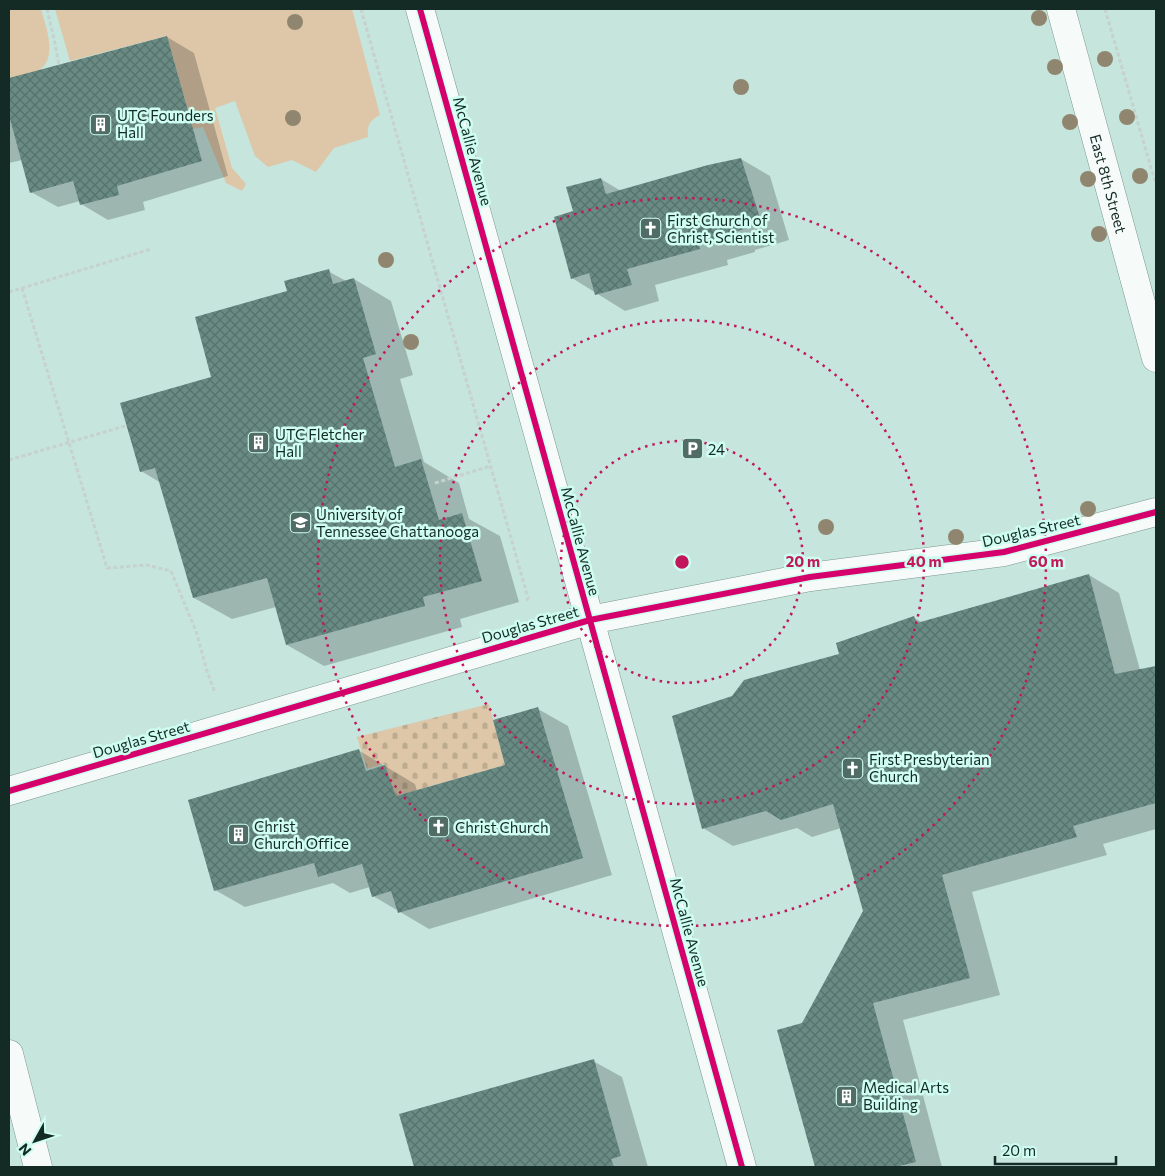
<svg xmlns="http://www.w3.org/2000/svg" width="1165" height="1176" font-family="Commissioner,sans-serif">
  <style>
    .grass { fill: #ddc7a8 }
    .cemetery { fill: url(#cemetery-stones) }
    .shadow { fill: #0003 }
    .building { fill: url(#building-cross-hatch) }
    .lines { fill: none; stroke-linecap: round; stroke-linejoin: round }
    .minor-casing { stroke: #7c968f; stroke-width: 29 }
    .tertiary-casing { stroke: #7c968f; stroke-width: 29 }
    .secondary-casing { stroke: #7c968f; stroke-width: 29 }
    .path { stroke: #c7d1ce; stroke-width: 3; stroke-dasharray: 4 2.5; stroke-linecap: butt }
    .minor { stroke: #f6fbfa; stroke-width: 28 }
    .tertiary { stroke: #f6fbfa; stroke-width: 28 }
    .secondary { stroke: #f6fbfa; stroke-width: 28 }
    .cycleway-casing { stroke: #cffdf0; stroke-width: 9 }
    .cycleway { stroke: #d6006c; stroke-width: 6 }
    .tree { fill: #90866f }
    .ring { fill: none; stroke: #c2185b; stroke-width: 2.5; stroke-dasharray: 2.5 5 }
    .labels { text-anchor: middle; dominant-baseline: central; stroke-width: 5; stroke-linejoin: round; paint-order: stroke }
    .poi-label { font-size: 15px; fill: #132a25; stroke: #cffdf0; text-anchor: start }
    .street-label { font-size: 15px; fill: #132a25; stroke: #cffdf0 }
    .centre { fill: #c2185b; stroke: #cffdf0; stroke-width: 2.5 }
    .ring-label { font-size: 15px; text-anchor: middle; font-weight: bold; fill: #c2185b; stroke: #cffdf0; stroke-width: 5; stroke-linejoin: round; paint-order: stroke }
  </style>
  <defs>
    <pattern id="cemetery-stones" width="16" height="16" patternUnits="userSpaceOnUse" patternTransform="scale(1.25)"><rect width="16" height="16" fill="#ddc7a8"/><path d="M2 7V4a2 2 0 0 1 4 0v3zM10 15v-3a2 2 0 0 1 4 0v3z" fill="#bdab90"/></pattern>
    <pattern id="building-cross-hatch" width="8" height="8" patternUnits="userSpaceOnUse" patternTransform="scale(1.25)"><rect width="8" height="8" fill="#6a8b84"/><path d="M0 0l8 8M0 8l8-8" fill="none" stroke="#56726c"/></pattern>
  </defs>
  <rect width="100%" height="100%" fill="#c5e5dd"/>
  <!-- grass -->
  <path class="grass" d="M9 9H41C46 26 58 59 39 70 31 75 18 76 9 78Z
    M55 9H352L380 115C369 121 367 125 368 137L334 148 316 172 292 160 268 167 255 156 235 101 215 108 232 168 246 184 242 191 226 183 203 127 193 129 167 36 70 61Z"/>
  <!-- cemetery -->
  <path class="cemetery" d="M489 704 505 765 396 796 385 765 383 764 367 769 357 737Z"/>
  <!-- shadow -->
  <path class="shadow" d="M167 37 194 53 228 176 143 202 145 210 108 220 81 204 80 201 58 207 31 192 22 160 9 163V80Z
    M741 159 770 176 789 240 755 250V252L727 260 728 265 655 285 659 301 625 311 572 278 574 212 601 179 621 191Z
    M328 271 346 281 354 279 391 301 413 375 400 379 424 462 459 483 469 519 500 536 519 602 460 619 462 627 324 666 287 645 276 607 232 619 194 598 161 483 141 471 213 378 288 292Z
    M1089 575 1119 593 1140 670 1156 667V829L1103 844 1107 855 972 892 1000 995 903 1020 942 1167H816L779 1031 803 1024 864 911 841 828 812 837 797 828 733 846 703 828 732 698 840 654 913 617 923 623Z
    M538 709 568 726 612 875 429 929 373 896 370 887 350 893 333 883 245 907 215 890 358 750 415 784 417 791 506 766Z
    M593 1061 622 1077 648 1167H415L401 1115Z"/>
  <!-- building -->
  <path class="building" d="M167 36 202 161 117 186 119 195 80 205 73 181 30 193 9 115V78Z
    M741 158 762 224 727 234V236L699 244 700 249 627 269 632 285 595 295 589 273 571 279 554 217 573 211 566 187 601 178 606 194 708 165Z
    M329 269 333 284 354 278 376 354 363 358 395 467 421 459 439 520 462 513 482 581 423 597 425 606 286 645 267 578 193 598 155 468 140 472 120 403 211 377 195 317 287 291 284 281Z
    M1089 574 1115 674 1156 666V803L1073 826 1077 837 942 875 970 978 873 1003 916 1162 895 1167H815L777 1030 802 1023 863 911 833 804 781 820 766 811 702 829 672 716 732 696 744 680 839 654 836 643 914 616 917 623Z
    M538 707 583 858 398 913 391 891 372 897 362 864 318 877 314 863 214 891 188 800 359 749 366 771 385 765 396 796 505 765 493 720Z
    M594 1059 621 1156 611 1159 614 1167H414L399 1114Z"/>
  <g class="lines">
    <defs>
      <g id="minor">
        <path id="s1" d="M1061 9 1156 358"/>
        <path d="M9 1054 38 1167"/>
      </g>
      <path id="tertiary" d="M9 791 590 620 810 577 1004 552 1156 512"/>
      <path id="secondary" d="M420 9 742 1167"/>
    </defs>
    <!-- minor casing -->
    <use href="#minor" class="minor-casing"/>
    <!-- tertiary casing -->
    <use href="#tertiary" class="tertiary-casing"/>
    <!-- secondary casing -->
    <use href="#secondary" class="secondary-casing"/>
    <!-- path -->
    <path class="path" d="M47 9 54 39 59 65
      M361 9 528 598 526 602
      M1105 9 1156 185
      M22 288 107 568 147 565 171 571 196 631 207 671 215 693
      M9 292 151 249
      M9 460 125 426
      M435 483 491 466"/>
    <!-- minor -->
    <use href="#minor" class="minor"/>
    <!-- tertiary -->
    <use href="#tertiary" class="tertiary"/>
    <!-- secondary -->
    <use href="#secondary" class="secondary"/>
    <defs>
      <path id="cycleway" d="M420 9 742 1167
        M9 791 590 620 810 577 1004 552 1156 512"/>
    </defs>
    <!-- cycleway casing -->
    <use href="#cycleway" class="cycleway-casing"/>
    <!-- cycleway -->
    <use href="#cycleway" class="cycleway"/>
  </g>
  <!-- trees -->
  <g class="tree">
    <circle cx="1039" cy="18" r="8"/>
    <circle cx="295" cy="22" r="8"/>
    <circle cx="1105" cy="59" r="8"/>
    <circle cx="1055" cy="67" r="8"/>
    <circle cx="741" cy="87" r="8"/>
    <circle cx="1127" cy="117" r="8"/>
    <circle cx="293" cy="118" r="8"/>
    <circle cx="1070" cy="122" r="8"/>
    <circle cx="1140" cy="176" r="8"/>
    <circle cx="1088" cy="179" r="8"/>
    <circle cx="1099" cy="234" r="8"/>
    <circle cx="386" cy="260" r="8"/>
    <circle cx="411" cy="342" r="8"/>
    <circle cx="1088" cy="509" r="8"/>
    <circle cx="826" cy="527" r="8"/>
    <circle cx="956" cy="537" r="8"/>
  </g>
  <!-- distance rings -->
  <g class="ring">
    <circle cx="682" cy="562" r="121"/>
    <circle cx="682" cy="562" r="242"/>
    <circle cx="682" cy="562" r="364"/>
  </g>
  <!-- icons -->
  <defs>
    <symbol id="building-square" viewBox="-11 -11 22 22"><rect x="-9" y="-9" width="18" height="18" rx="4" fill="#516b65" stroke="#cffdf0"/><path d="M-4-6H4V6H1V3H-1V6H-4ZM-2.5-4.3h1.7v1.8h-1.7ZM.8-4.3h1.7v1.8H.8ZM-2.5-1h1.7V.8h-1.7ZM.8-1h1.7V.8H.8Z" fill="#fff"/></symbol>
    <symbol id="church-square" viewBox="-11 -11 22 22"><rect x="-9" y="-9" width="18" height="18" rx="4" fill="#516b65" stroke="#cffdf0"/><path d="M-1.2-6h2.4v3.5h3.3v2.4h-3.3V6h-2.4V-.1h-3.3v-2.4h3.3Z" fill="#fff"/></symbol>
    <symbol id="parking-square" viewBox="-11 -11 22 22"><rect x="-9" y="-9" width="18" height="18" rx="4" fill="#516b65" stroke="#cffdf0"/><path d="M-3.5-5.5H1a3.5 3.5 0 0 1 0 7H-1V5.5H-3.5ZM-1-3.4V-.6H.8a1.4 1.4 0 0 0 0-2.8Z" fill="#fff"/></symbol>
    <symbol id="university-square" viewBox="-11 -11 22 22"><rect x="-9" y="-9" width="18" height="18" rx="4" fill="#516b65" stroke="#cffdf0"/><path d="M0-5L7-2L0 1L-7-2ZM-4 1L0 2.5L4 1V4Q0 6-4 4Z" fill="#fff"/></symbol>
  </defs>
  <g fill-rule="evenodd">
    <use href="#building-square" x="88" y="112" width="25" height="25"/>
    <use href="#church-square" x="638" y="216" width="25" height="25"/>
    <use href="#building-square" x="246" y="430" width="25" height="25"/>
    <use href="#parking-square" x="680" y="436" width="25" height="25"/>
    <use href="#university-square" x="288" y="510" width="25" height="25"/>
    <use href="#church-square" x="840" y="756" width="25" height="25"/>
    <use href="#church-square" x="426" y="814" width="25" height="25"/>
    <use href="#building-square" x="226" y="822" width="25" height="25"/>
    <use href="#building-square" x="834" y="1084" width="25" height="25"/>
  </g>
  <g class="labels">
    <!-- poi labels -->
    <g class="poi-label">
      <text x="117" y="115">UTC Founders<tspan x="117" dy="17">Hall</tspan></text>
      <text x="667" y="220">First Church of<tspan x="667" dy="17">Christ, Scientist</tspan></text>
      <text x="275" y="434">UTC Fletcher<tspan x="275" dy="17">Hall</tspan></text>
      <text x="708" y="449">24</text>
      <text x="316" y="514">University of<tspan x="316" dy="17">Tennessee Chattanooga</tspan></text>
      <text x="869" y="759">First Presbyterian<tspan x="869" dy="17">Church</tspan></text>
      <text x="254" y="826">Christ<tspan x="254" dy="17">Church Office</tspan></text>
      <text x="455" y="827">Christ Church</text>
      <text x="863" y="1087">Medical Arts<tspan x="863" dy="17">Building</tspan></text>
    </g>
    <!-- street labels -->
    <g class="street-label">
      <text transform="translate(473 151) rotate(75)">McCallie Avenue</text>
      <text stroke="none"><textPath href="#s1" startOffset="181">East 8th Street</textPath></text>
      <text transform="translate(1031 530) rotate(-13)">Douglas Street</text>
      <text transform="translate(581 541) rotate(75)">McCallie Avenue</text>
      <text transform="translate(530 624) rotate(-16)">Douglas Street</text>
      <text transform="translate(141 739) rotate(-16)">Douglas Street</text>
      <text transform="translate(690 932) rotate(75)">McCallie Avenue</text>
    </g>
  </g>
  <circle cx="682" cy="562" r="8" class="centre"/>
  <g class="ring-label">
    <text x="803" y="567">20 m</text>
    <text x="924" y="567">40 m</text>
    <text x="1046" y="567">60 m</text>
  </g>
  <!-- border -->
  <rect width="1165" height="1176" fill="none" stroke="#132a25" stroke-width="20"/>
  <!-- north arrow -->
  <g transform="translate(35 1141) rotate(230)" stroke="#cffdf0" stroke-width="4" paint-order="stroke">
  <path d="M0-4L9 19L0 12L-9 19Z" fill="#132a25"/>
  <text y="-8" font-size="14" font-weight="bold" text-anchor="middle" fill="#132a25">N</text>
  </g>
  <!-- scale -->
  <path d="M995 1156v8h121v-8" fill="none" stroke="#132a25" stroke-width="2.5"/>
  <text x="1002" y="1156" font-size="15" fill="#132a25" stroke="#cffdf0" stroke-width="4" paint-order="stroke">20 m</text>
</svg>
